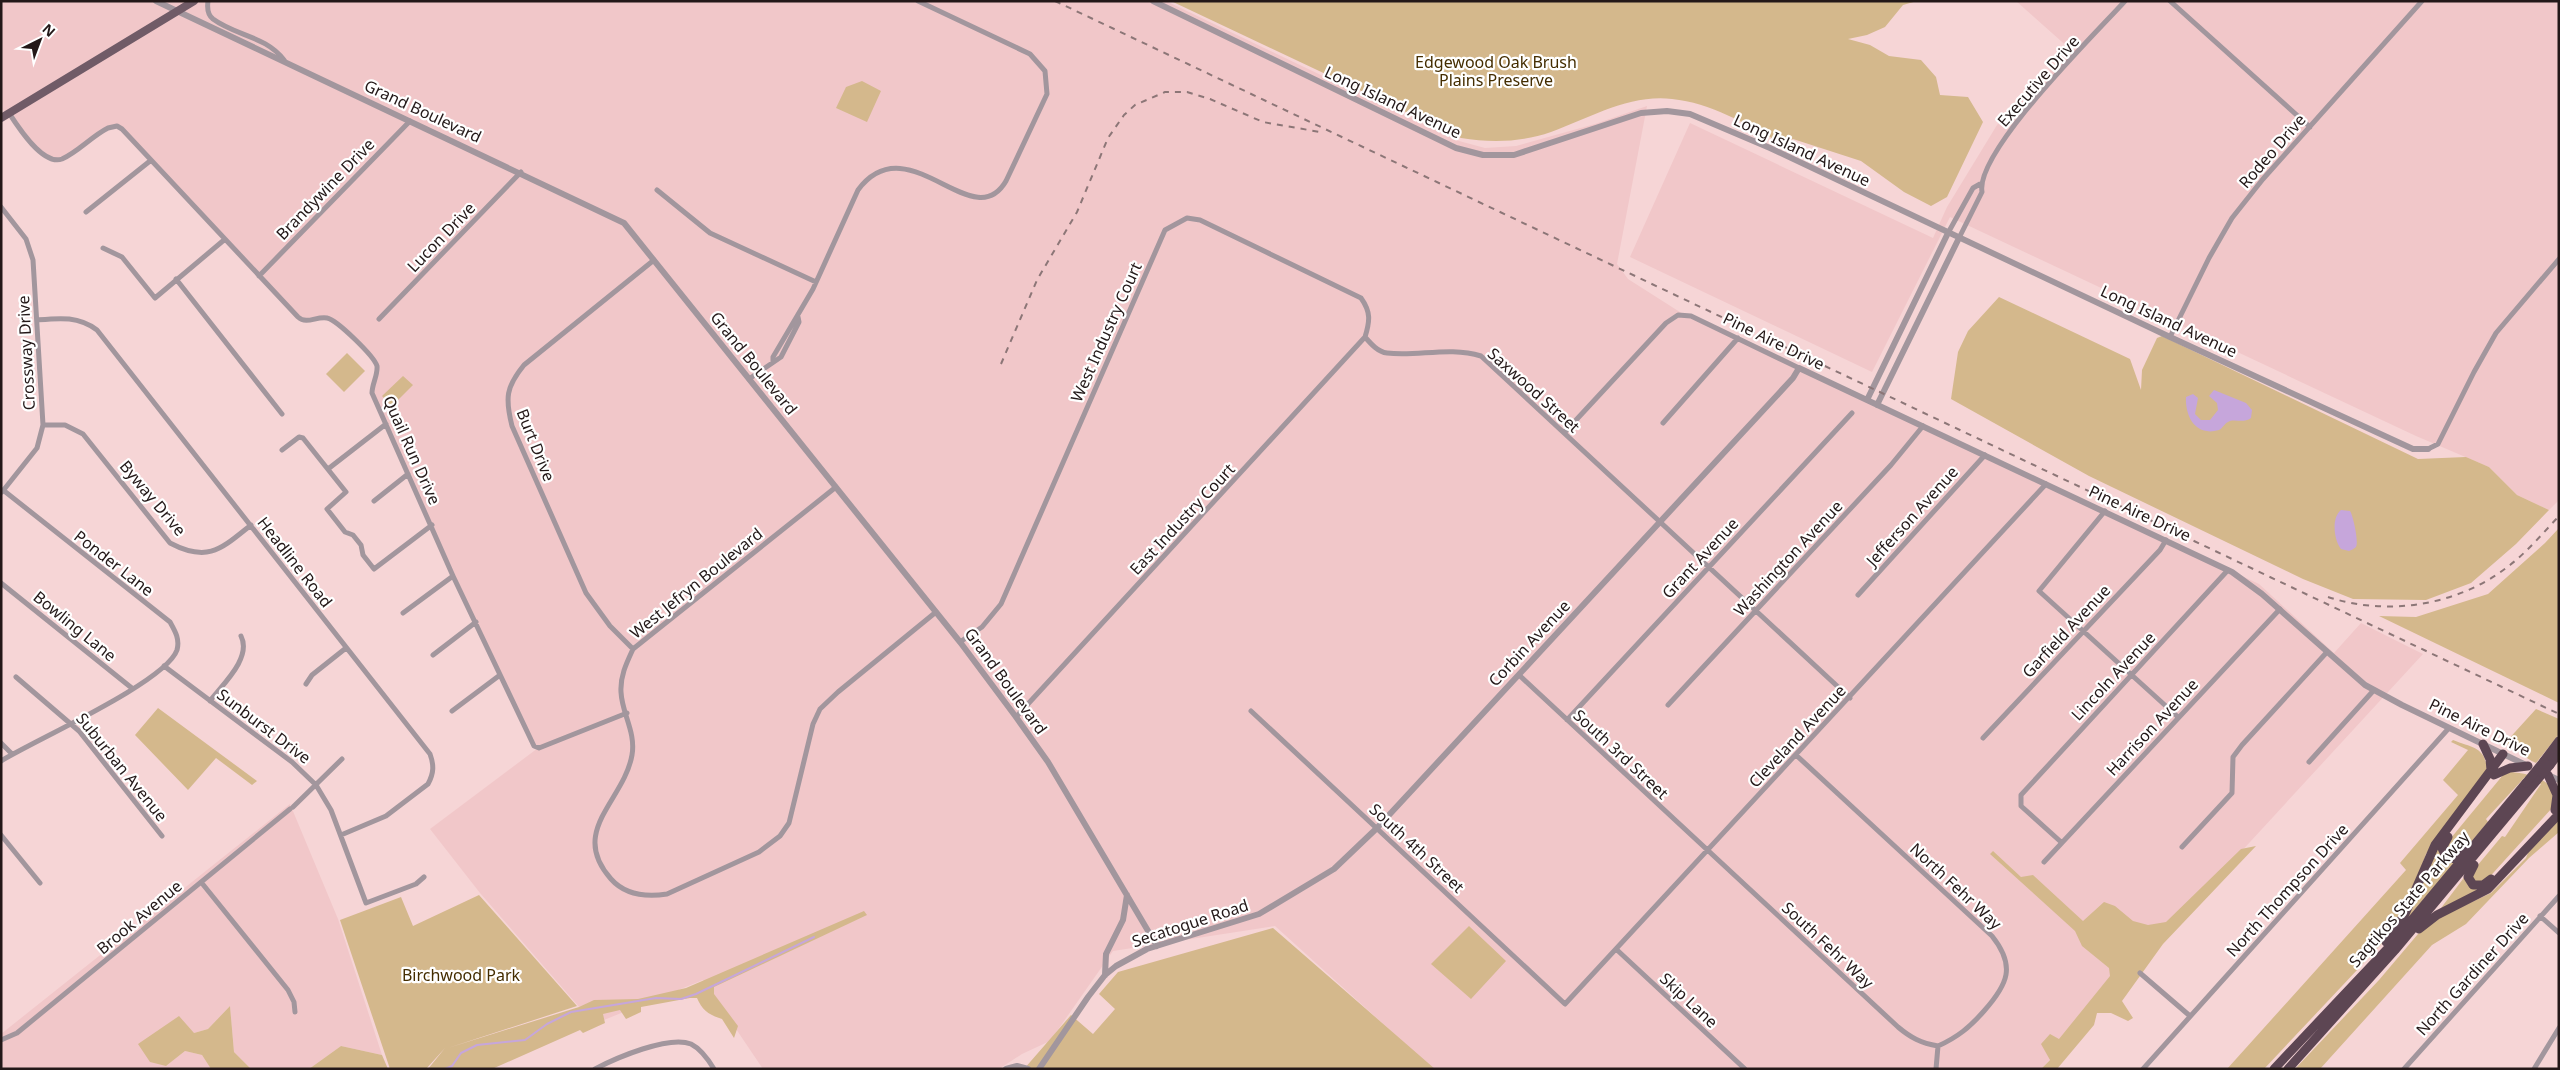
<svg xmlns="http://www.w3.org/2000/svg" width="2560" height="1070" font-family="'Noto Sans',sans-serif">
  <style>
    .built { fill: #f1c7c9 }
    .green { fill: #d4b88c }
    .water { fill: #c6a6db }
    .lines { fill: none; stroke-linecap: round; stroke-linejoin: round }
    .stream { stroke: #c6a6db; stroke-width: 2 }
    .minor { stroke: #a2969d; stroke-width: 5 }
    .tertiary { stroke: #a2969d; stroke-width: 6 }
    .primary { stroke: #705b67; stroke-width: 8 }
    .motorway { stroke: #5d4653; stroke-width: 9 }
    .rail { stroke: #8c7677; stroke-width: 2; stroke-dasharray: 6 6; stroke-linecap: butt }
    .motorway-bridge { stroke: #5d4653; stroke-width: 9 }
    .labels { text-anchor: middle; dominant-baseline: central; stroke-width: 4.5; stroke-linejoin: round; paint-order: stroke }
    .park-label { font-size: 16px; fill: #442d00; stroke: #fff }
    .street-label { font-size: 16px; fill: #231818; stroke: #fff }
  </style>
  <rect width="100%" height="100%" fill="#f6d5d6"/>
  <!-- built -->
  <path class="built" d="M1 1H1166L1459 141 1485 148 1516 146 1595 124 1647 106 1617 264 1628 279 1683 314 2259 584 2334 653 2361 623 2423 654 2041 1069H1433L1275 926 1113 951 1050 1041 1022 1054 999 1069H763L703 980 594 1024 480 893 430 829 538 748 534 746 500 675 372 393 376 364 333 319 304 321 122 129 113 126 62 159 42 155 9 113 1 109Z
    M2016 1H2559V500L2549 510 2517 495 2489 467 2416 436 1950 217 1872 372 1630 257 1690 123 1933 238 1947 207 1997 125 2070 49Z
    M290 804 338 919 382 1055 341 1046 309 1069H251L234 1052 230 1006 208 1029 194 1033 166 1066 185 1051 202 1055 211 1069H1V1034Z"/>
  <!-- green -->
  <path class="green" d="M1171 1H1917L1903 5 1885 27 1867 35 1848 39 1870 45 1889 56 1921 60 1936 77 1940 95 1968 97 1983 122 1947 197 1931 206 1904 192 1861 161 1793 139 1783 144C1747 125 1712 103 1672 99 1629 94 1590 118 1551 132 1522 142 1492 143 1461 138Z
    M862 81 881 91 867 122 836 108 846 87Z
    M1999 297 2130 359 2141 390 2142 370 2157 338 2162 336 2418 459 2466 457 2489 467 2517 495 2549 510 2516 544 2471 583 2426 600 2353 599 2303 579 2089 476 1951 399 1958 352 1968 331Z
    M347 353 365 371 344 392 326 374Z
    M403 376 413 385 392 406 382 396Z
    M2559 528V703L2379 616 2416 617 2488 594 2545 543Z
    M158 708 257 781 252 785 216 758 188 790 135 735Z
    M2536 709 2559 719V734L2536 763C2524 758 2517 749 2505 743Z
    M2453 740C2473 748 2486 747 2487 771L2426 854 2413 891 2389 936 2264 1069H2227L2406 870 2400 863 2458 795 2443 780 2468 750 2451 742Z
    M2508 772C2520 772 2549 777 2553 792 2553 797 2552 803 2552 808L2485 882 2473 883 2472 872 2502 836 2505 837 2541 784 2525 777 2486 819 2488 822 2460 855 2448 856 2446 844 2503 775Z
    M2559 819V832L2529 858 2466 924 2432 945 2320 1069H2295L2379 980 2418 934 2442 916 2491 893 2526 858 2530 848Z
    M2437 845 2443 860 2457 862 2406 923 2403 921Z
    M2256 846 2163 944 2122 1001 2133 1018 2128 1021 2111 1013H2097L2094 1025 2057 1069H2041L2050 1060 2041 1044 2050 1034 2059 1039 2110 976 2109 968 2082 946 2075 931 1990 854 1993 851 2021 877 2033 875 2083 921 2104 902 2115 906 2133 921 2148 925 2166 922 2241 849Z
    M2466 875 2468 886 2478 890 2438 912Z
    M479 895 577 1006 448 1048 579 1007 594 1000 638 999 686 988 864 911 867 915 714 987V994L738 1026 734 1038 722 1019C709 1015 702 1010 697 998H690L641 1007V1012L626 1019 620 1010 603 1014 605 1023 583 1033 580 1030 492 1069H428L445 1048 426 1069H390L340 920 401 897 413 926Z
    M1469 926 1506 961 1471 999 1431 964Z
    M1273 928 1435 1069H1024L1071 1015 1093 1034 1115 1009 1099 994 1118 972Z
    M230 1006 234 1052 251 1069H211L202 1055 185 1051 166 1066 150 1062 138 1044 179 1016 194 1033 208 1029Z
    M341 1046 382 1055 388 1069H309Z"/>
  <!-- water -->
  <path class="water" d="M2214 390 2246 403 2252 410 2251 418C2243 424 2234 418 2228 422 2224 424 2223 428 2219 430 2195 437 2185 416 2186 397L2193 394 2198 398 2195 414 2201 420H2210L2218 410 2217 403 2209 396Z
    M2341 510 2350 511C2353 515 2359 542 2356 547 2354 549 2351 550 2349 551L2341 549C2334 540 2331 518 2341 510Z"/>
  <g class="lines">
    <!-- stream -->
    <path class="stream" d="M445 1069 452 1066 461 1053 477 1045 525 1040 547 1024 571 1012 656 998 681 999 696 994 814 937"/>
    <!-- minor -->
    <path class="minor" d="M208 1C207 8 208 15 213 19 236 36 266 36 284 60
      M2170 1 2310 127
      M9 113C18 127 43 166 62 159 78 152 92 136 108 128L117 126 122 129 298 317C307 325 316 316 327 318 337 320 374 356 377 366 378 375 372 384 372 393L453 576 534 746 539 748 627 713
      M657 190 710 233 816 282
      M1 207 26 239 33 260 43 425 37 448 2 492
      M86 212 150 161
      M1948 233 1973 188 1980 184
      M1959 238 1982 192C1975 152 2095 34 2125 1
      M103 248 122 257 155 298 224 240
      M259 276 410 121
      M176 279 282 414
      M379 319 521 172
      M37 320C60 318 78 316 97 330L430 754C434 765 434 773 428 784L386 816 341 835
      M1365 337C1371 344 1378 352 1387 353 1417 357 1449 346 1481 356L1850 698
      M2170 337 2209 258 2232 218 2263 179 2422 1
      M773 362V357L813 289 858 190C908 123 973 238 1006 181L1047 94 1045 71 1030 54 918 1
      M749 379 781 357 799 322 798 317
      M1663 423 1738 338
      M43 425H65L83 434 170 543C208 563 221 549 251 525
      M1564 433 1666 323 1678 315 1691 316 1799 368
      M2428 449 2438 444 2474 372 2496 333 2559 259
      M282 450 299 437 303 438 346 492 327 509 345 532 353 535 361 545 363 555 374 569 432 525
      M328 469 386 424
      M836 487 633 649C627 662 620 676 621 692 622 714 636 732 632 755 624 801 568 831 611 879 626 896 647 897 667 894L759 852 780 836 789 823 813 724 820 709 838 692 936 612
      M374 501 408 474
      M2105 511 2039 591 2178 717
      M1 583 133 689
      M1858 595 1985 455
      M403 613 453 576
      M960 642 982 627 1001 604 1165 230 1187 218 1200 220 1361 298C1371 312 1370 321 1365 337L1016 717
      M633 649 610 626 586 593 512 426C505 398 506 387 524 365L654 260
      M433 655 476 622
      M164 666 292 762 316 785 331 810 366 903 416 884 424 877
      M1519 675 1898 1027C1911 1038 1921 1043 1938 1046
      M16 677 79 731 162 836
      M306 684 312 675 346 648
      M210 701C223 684 252 658 241 636
      M1668 705 1891 465 1923 426
      M452 711 500 675
      M1251 711 1565 1004 2046 484
      M1567 720 1852 413
      M1983 738 2160 550 2166 540
      M1 743 12 754
      M1796 755 1992 936C2016 966 2008 984 1984 1011 1970 1027 1958 1037 1938 1046
      M1 761C35 740 166 682 177 650 180 639 175 631 170 622L3 490
      M2309 762 2374 690
      M293 807 342 759
      M1 835 40 883
      M2061 842 2021 806V795L2228 570
      M2182 847 2232 793 2233 757 2242 745 2327 652
      M2044 862 2280 609
      M201 882 288 990 294 1002 295 1012
      M2540 916 2559 933
      M1616 949 1745 1069
      M2140 973 2190 1016
      M1 1040 17 1033 290 809
      M595 1069C616 1058 669 1035 691 1044 701 1049 708 1059 714 1069
      M1936 1069 1938 1046
      M2143 1069 2449 728
      M2404 1069 2559 896
      M2534 1069 2559 1028"/>
    <!-- tertiary -->
    <path class="tertiary" d="M156 1 624 223 960 642 1016 717 1048 762 1157 946
      M1153 1 1456 148 1483 155H1514L1641 113 1667 111 1690 114 1770 148 2170 337 2413 449H2428
      M1867 400 1948 233
      M1877 405 1959 238
      M2548 775 2559 780
      M1105 975 1106 954 1123 920 1127 895
      M1006 1069 1017 1066 1028 1069
      M1039 1069 1088 997 1105 975 1116 966 1147 949 1259 914 1334 869 1377 828 1793 378 1799 368 2232 572 2262 594 2365 685 2402 705 2528 766"/>
    <!-- primary -->
    <path class="primary" d="M1 118 194 1"/>
    <!-- motorway -->
    <path class="motorway" d="M2483 744 2490 759 2491 770
      M2544 761 2559 741
      M2550 765 2559 753
      M2494 775 2510 768 2528 766
      M2548 775 2557 795 2555 810
      M2448 837 2442 848 2446 857 2456 859 2466 851
      M2474 865 2468 877 2473 885H2483L2491 879
      M2419 929 2437 915 2488 889 2559 814
      M2386 942 2405 914 2435 845 2503 754
      M2274 1069 2391 945 2526 783
      M2288 1069 2395 950 2543 773"/>
    <!-- rail -->
    <path class="rail" d="M1055 1 2559 714
      M1001 364 1037 280 1077 212 1108 138 1124 115 1135 105 1165 92H1187L1210 99 1263 122 1320 132
      M2328 597C2389 617 2460 605 2510 565 2528 551 2543 533 2559 516"/>
    <!-- motorway-bridge -->
    <path class="motorway-bridge" d="M2543 773 2550 765
      M2526 783 2544 761"/>
  </g>
  <g class="labels">
    <!-- park labels -->
    <g class="park-label">
      <text x="1496" y="62">Edgewood Oak Brush<tspan x="1496" dy="18">Plains Preserve</tspan></text>
      <text x="461" y="975">Birchwood Park</text>
    </g>
    <!-- street labels -->
    <g class="street-label">
      <text transform="translate(2038 81) rotate(-49)">Executive Drive</text>
      <text transform="translate(1393 102) rotate(25)">Long Island Avenue</text>
      <text transform="translate(423 111) rotate(25)">Grand Boulevard</text>
      <text transform="translate(1802 150) rotate(25)">Long Island Avenue</text>
      <text transform="translate(2272 151) rotate(-49)">Rodeo Drive</text>
      <text transform="translate(325 189) rotate(-46)">Brandywine Drive</text>
      <text transform="translate(441 237) rotate(-46)">Lucon Drive</text>
      <text transform="translate(2169 321) rotate(25)">Long Island Avenue</text>
      <text transform="translate(1106 332) rotate(-66)">West Industry Court</text>
      <text transform="translate(1774 341) rotate(26)">Pine Aire Drive</text>
      <text transform="translate(26 353) rotate(-93)">Crossway Drive</text>
      <text transform="translate(754 363) rotate(51)">Grand Boulevard</text>
      <text transform="translate(1534 390) rotate(42)">Saxwood Street</text>
      <text transform="translate(536 445) rotate(68)">Burt Drive</text>
      <text transform="translate(412 450) rotate(66)">Quail Run Drive</text>
      <text transform="translate(153 498) rotate(50)">Byway Drive</text>
      <text transform="translate(2140 513) rotate(25)">Pine Aire Drive</text>
      <text transform="translate(1912 516) rotate(-48)">Jefferson Avenue</text>
      <text transform="translate(1182 519) rotate(-47)">East Industry Court</text>
      <text transform="translate(1700 558) rotate(-47)">Grant Avenue</text>
      <text transform="translate(1788 558) rotate(-47)">Washington Avenue</text>
      <text transform="translate(295 562) rotate(52)">Headline Road</text>
      <text transform="translate(114 563) rotate(38)">Ponder Lane</text>
      <text transform="translate(696 583) rotate(-39)">West Jefryn Boulevard</text>
      <text transform="translate(75 626) rotate(39)">Bowling Lane</text>
      <text transform="translate(2066 631) rotate(-47)">Garfield Avenue</text>
      <text transform="translate(1529 643) rotate(-47)">Corbin Avenue</text>
      <text transform="translate(2113 676) rotate(-47)">Lincoln Avenue</text>
      <text transform="translate(1006 681) rotate(54)">Grand Boulevard</text>
      <text transform="translate(264 726) rotate(37)">Sunburst Drive</text>
      <text transform="translate(2152 727) rotate(-47)">Harrison Avenue</text>
      <text transform="translate(2480 727) rotate(26)">Pine Aire Drive</text>
      <text transform="translate(1797 736) rotate(-47)">Cleveland Avenue</text>
      <text transform="translate(1621 754) rotate(43)">South 3rd Street</text>
      <text transform="translate(122 767) rotate(51)">Suburban Avenue</text>
      <text transform="translate(1417 848) rotate(43)">South 4th Street</text>
      <text transform="translate(1956 886) rotate(43)">North Fehr Way</text>
      <text transform="translate(2287 890) rotate(-48)">North Thompson Drive</text>
      <text transform="translate(2409 899) rotate(-49)">Sagtikos State Parkway</text>
      <text transform="translate(139 917) rotate(-40)">Brook Avenue</text>
      <text transform="translate(1190 923) rotate(-18)">Secatogue Road</text>
      <text transform="translate(1828 945) rotate(43)">South Fehr Way</text>
      <text transform="translate(2472 974) rotate(-48)">North Gardiner Drive</text>
      <text transform="translate(1689 1000) rotate(43)">Skip Lane</text>
    </g>
  </g>
  <!-- border -->
  <rect width="2560" height="1070" fill="none" stroke="#231818" stroke-width="5"/>
  <!-- north arrow -->
  <g transform="translate(40 40) rotate(42)" stroke="#ffffff" stroke-width="4" paint-order="stroke">
  <path d="M0-4L9 19L0 12L-9 19Z" fill="#231818"/>
  <text y="-8" font-size="14" font-weight="bold" text-anchor="middle" fill="#231818">N</text>
  </g>
</svg>
